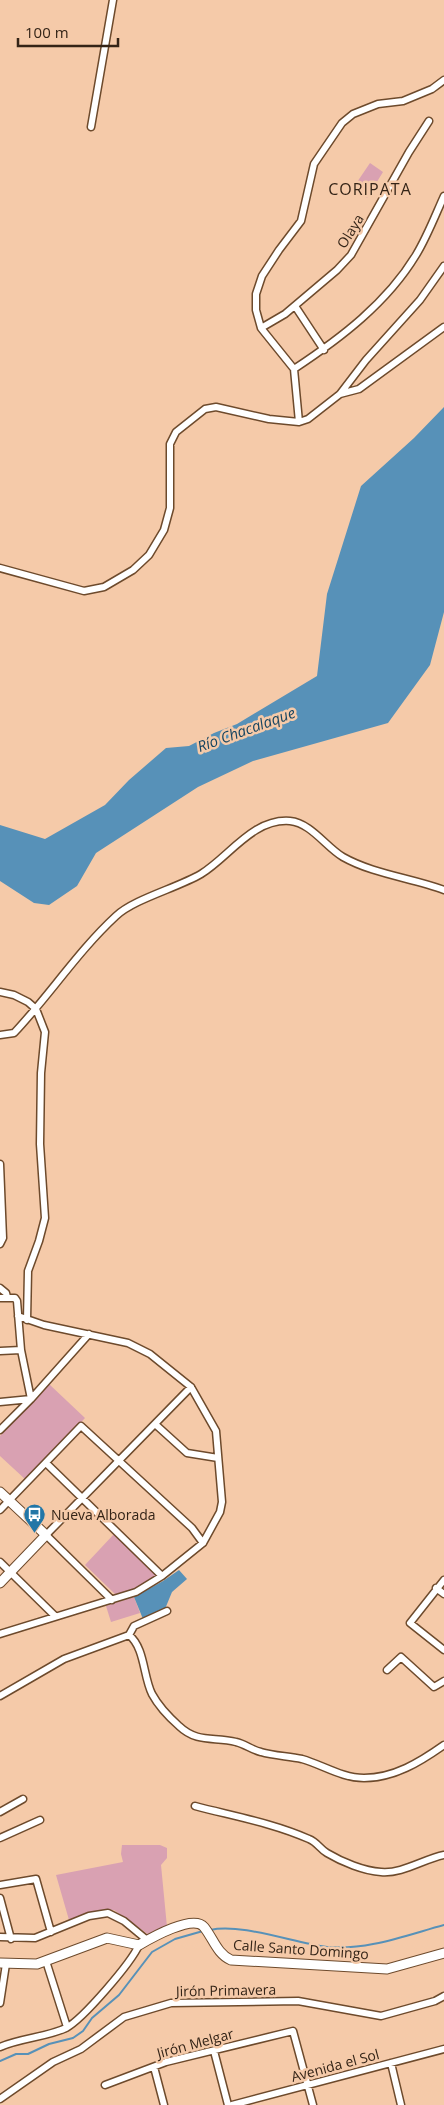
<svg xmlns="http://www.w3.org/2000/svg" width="444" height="2105" font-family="'Open Sans',sans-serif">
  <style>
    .green { fill: #d9a1b2 }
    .water { fill: #5791b8 }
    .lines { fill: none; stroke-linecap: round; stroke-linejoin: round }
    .stream { stroke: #5791b8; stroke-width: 2 }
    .street-casing { stroke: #6d4a2c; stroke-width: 9 }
    .secondary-casing { stroke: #6d4a2c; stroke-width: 11 }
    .street { stroke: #fff; stroke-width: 6 }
    .secondary { stroke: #fff; stroke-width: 9 }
    .labels { text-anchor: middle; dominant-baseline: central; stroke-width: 5; stroke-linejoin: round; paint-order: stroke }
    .street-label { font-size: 14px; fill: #342417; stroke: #f5caa9 }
    .poi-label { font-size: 14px; fill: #342417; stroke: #f5caa9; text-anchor: start }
    .water-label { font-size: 15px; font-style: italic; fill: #164460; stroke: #f5caa9 }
    .quarter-label { font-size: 16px; letter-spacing: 1px; fill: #342417; stroke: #f5caa9 }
  </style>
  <rect width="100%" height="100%" fill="#f5caa9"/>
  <!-- green -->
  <path class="green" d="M370 163 383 172 367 198 353 188Z
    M49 1384 85 1418 26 1480 0 1456V1436Z
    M114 1534 157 1575 134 1589 116 1595 85 1565Z
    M134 1597 140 1613 111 1622 106 1606Z
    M122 1845H160L167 1848V1858L161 1865 167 1927 149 1935 114 1910 88 1913 69 1920 56 1875 123 1862 121 1854Z"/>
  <!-- water -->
  <path class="water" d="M444 407V612L430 665 388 723 253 761 198 787 96 853 77 886 49 905 34 903 0 881V825L45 839 105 805 129 780 166 748 189 746 214 733 237 724 317 676 327 594 361 486 414 438Z
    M179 1570 187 1579 172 1592 165 1609 143 1619 134 1597 163 1581Z"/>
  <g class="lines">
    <!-- stream -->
    <path class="stream" d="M210 1930C242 1923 294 1943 327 1947 366 1951 407 1935 444 1925
      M0 2061 16 2054H28L49 2044 73 2038 83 2031 92 2018 119 1995 152 1952 175 1939 203 1931"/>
    <defs>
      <path id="street" d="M91 127 113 0
        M295 306 324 350
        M261 328 285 314 337 270 351 255 409 152 429 121
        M294 369C341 338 387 303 416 255 427 237 435 216 444 196
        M340 394 359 389 444 327
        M299 422 294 369 261 328 256 310V294L262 276 279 250 301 221 314 164 342 123 353 114 378 104 403 101 432 89 444 80
        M0 568 84 591 104 587 133 570 149 555 164 530 170 508V444L176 432 205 409 216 407 269 419 299 422 308 419 340 394 366 360 420 300 444 266
        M0 992 14 995 28 1002 36 1009 45 1032 41 1073 40 1144 45 1218 39 1241 28 1271 27 1320
        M0 1035 14 1033C49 996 78 951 116 916 134 899 177 888 201 874 229 857 253 818 290 821 311 823 326 847 343 857 373 874 412 878 444 890
        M0 1164 3 1238 0 1244
        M0 1288 6 1293 7 1297
        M0 1298H15L17 1301 21 1350 31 1399 0 1402
        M0 1351 21 1350
        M155 1424 187 1453 218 1458
        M0 1430 31 1399 89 1334
        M46 1463 162 1576
        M0 1510 81 1426 192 1528 203 1543
        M0 1562 55 1616
        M444 1580 410 1623 444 1650
        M436 1588 444 1594
        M112 1600 46 1535 191 1387
        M0 1634 136 1592 162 1576 203 1543 220 1512 222 1502 216 1431 191 1387 150 1354 128 1343 44 1325 18 1316
        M129 1635C145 1648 143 1676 152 1694 158 1705 170 1718 179 1726 198 1744 215 1736 236 1742 245 1744 252 1750 261 1752 274 1756 289 1756 302 1759 323 1765 342 1778 364 1778 394 1778 420 1762 444 1745
        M387 1670 401 1657 434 1687 444 1681
        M0 1696 64 1659 129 1635 134 1626 167 1611
        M195 1806C233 1816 273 1823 309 1839 317 1842 320 1849 327 1853 342 1862 364 1871 381 1872 402 1874 424 1859 444 1855
        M0 1812 23 1799
        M0 1838 40 1820
        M0 1885 36 1879 51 1932
        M0 1898 11 1939
        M0 1937 35 1938 89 1916 108 1913 124 1921 147 1940
        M46 1961 67 2027
        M0 2003 6 1964
        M0 2047C21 2038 47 2037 66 2028 83 2019 131 1963 139 1945
        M214 2051 228 2105
        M391 2063 401 2105
        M154 2067 164 2105
        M105 2085 166 2062 293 2031 313 2105
        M0 2099 53 2062 81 2049 124 2017 171 2003 298 2001 381 2016 435 2001 444 1996
        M232 2105 444 2049"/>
      <path id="secondary" d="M0 1492 46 1535 0 1583
        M0 1963 37 1964 107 1938 139 1945C151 1938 193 1914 204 1927 213 1938 217 1954 231 1960L387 1969 444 1953"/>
    </defs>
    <!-- street casing -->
    <use href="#street" class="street-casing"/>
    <!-- secondary casing -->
    <use href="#secondary" class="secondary-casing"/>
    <!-- street -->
    <use href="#street" class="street"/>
    <!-- secondary -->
    <use href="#secondary" class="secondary"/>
  </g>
  <!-- icons -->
  <defs>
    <symbol id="bus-pin" viewBox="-11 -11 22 30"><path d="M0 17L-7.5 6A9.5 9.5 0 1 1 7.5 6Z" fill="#2276a7" stroke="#f5caa9"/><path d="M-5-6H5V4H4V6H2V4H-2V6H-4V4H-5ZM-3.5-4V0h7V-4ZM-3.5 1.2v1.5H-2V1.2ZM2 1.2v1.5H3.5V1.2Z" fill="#fff"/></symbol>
  </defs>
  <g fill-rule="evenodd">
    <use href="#bus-pin" x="22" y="1502" width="25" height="34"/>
  </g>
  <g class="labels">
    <!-- street labels -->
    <g class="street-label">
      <text transform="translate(350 231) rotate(-58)">Olaya</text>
      <text transform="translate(301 1949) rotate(4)">Calle Santo Domingo</text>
      <text transform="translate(226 1990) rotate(-1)">Jirón Primavera</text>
      <text transform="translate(195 2043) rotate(-15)">Jirón Melgar</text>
      <text transform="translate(335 2065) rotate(-15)">Avenida el Sol</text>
    </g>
    <!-- poi labels -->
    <g class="poi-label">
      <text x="51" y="1514">Nueva Alborada</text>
    </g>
    <!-- water labels -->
    <g class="water-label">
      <text transform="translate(246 729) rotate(-20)">Río Chacalaque</text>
    </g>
    <!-- quarter labels -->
    <g class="quarter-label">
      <text x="370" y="189">CORIPATA</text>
    </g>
  </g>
  <!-- scale -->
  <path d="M18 38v8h100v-8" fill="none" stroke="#342417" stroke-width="2.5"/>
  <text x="25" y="38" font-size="15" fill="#342417" stroke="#f5caa9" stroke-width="4" paint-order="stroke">100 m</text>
</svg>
